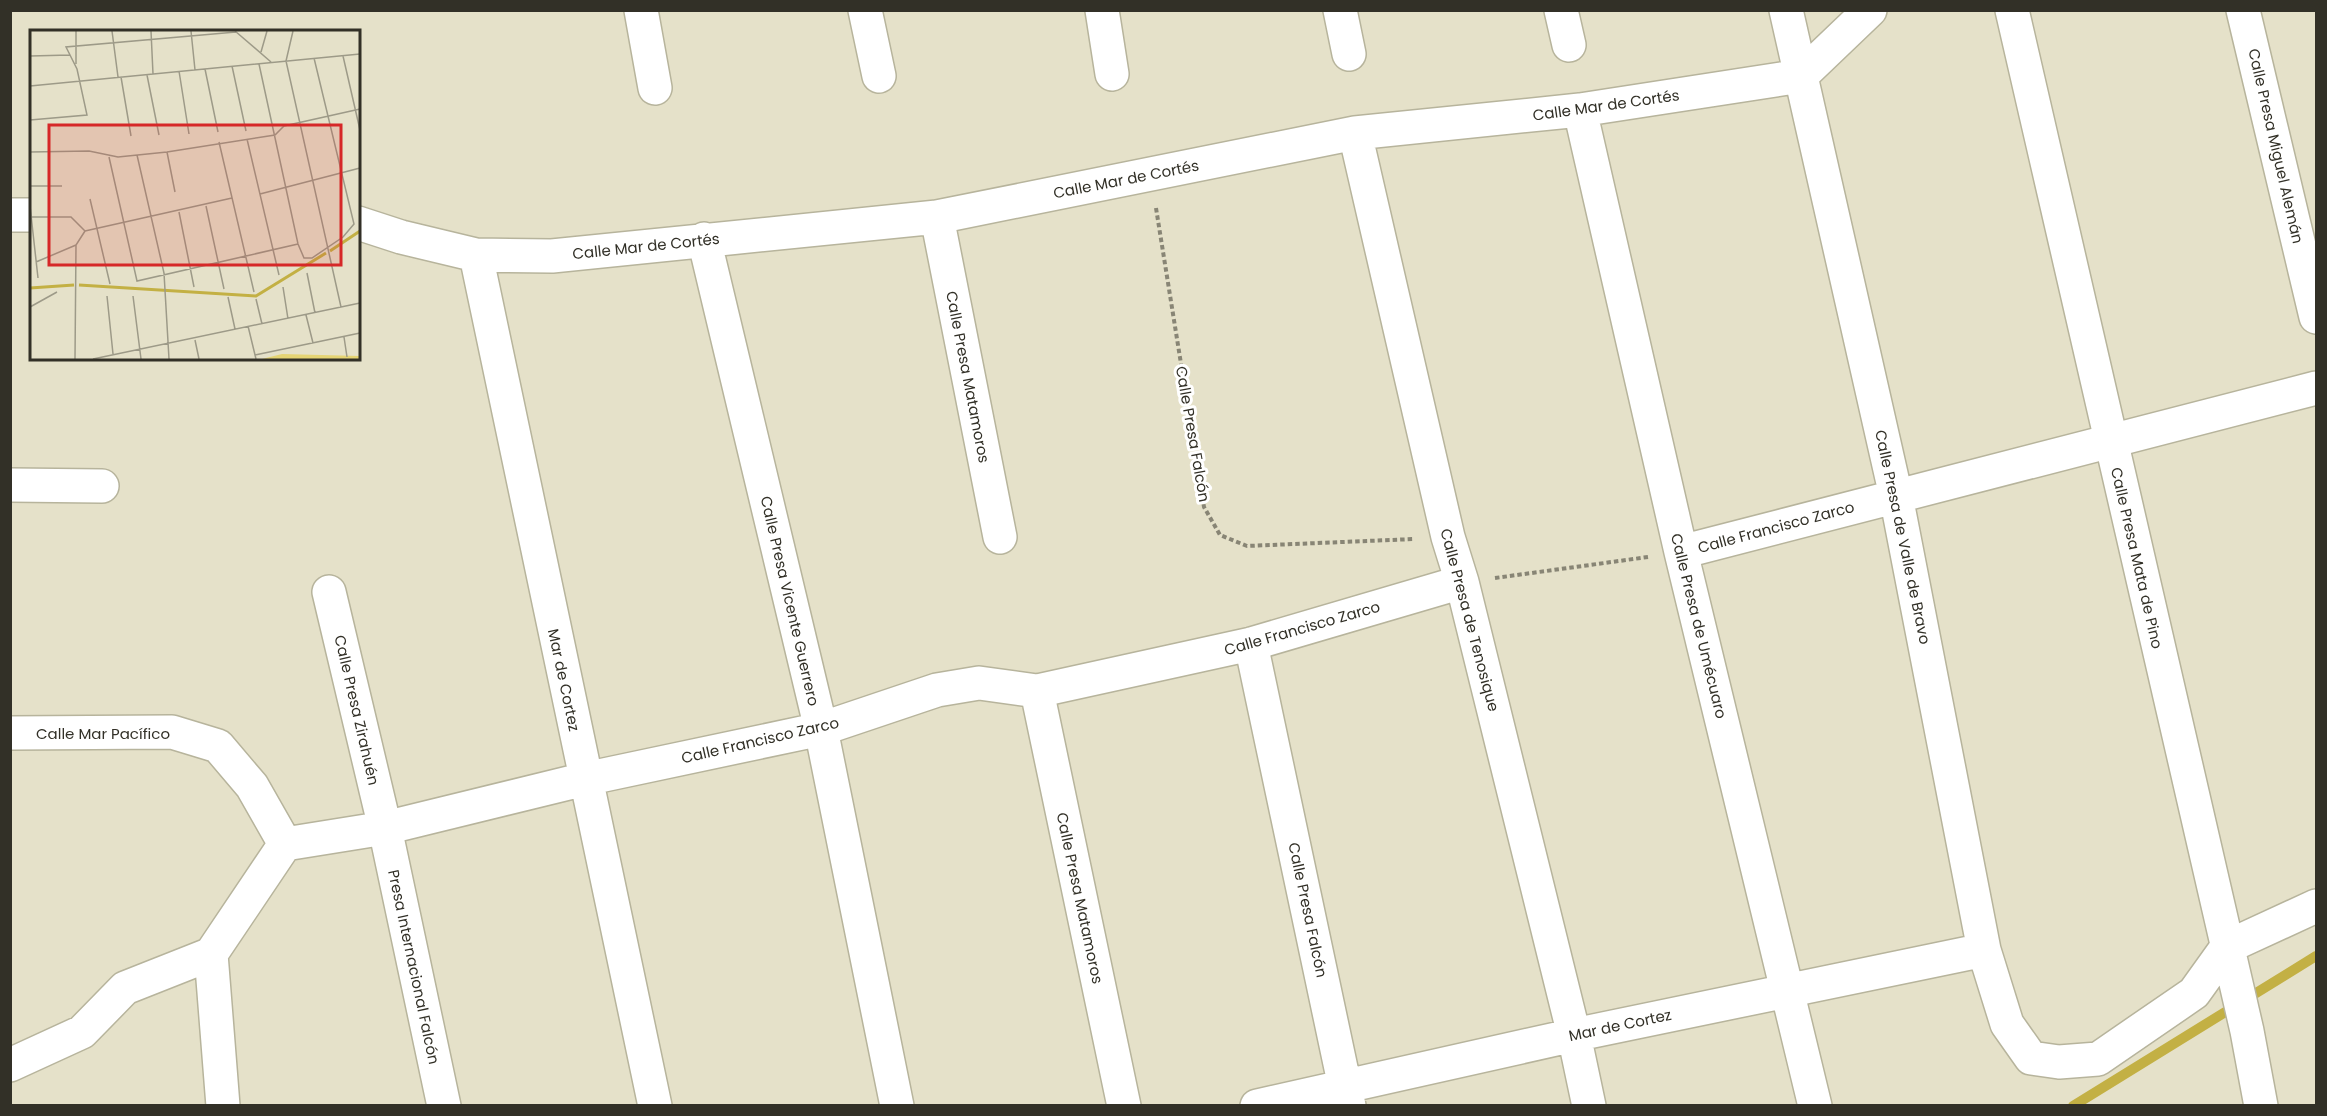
<svg xmlns="http://www.w3.org/2000/svg" width="2327" height="1116" font-family="Poppins,sans-serif">
  <style>
    .lines { fill: none; stroke-linecap: round; stroke-linejoin: round }
    .stream { stroke: #c3b044; stroke-width: 10 }
    .minor-casing { stroke: #b7b49c; stroke-width: 36 }
    .path { stroke: #888575; stroke-width: 4; stroke-dasharray: 4.5 3; stroke-linecap: butt }
    .minor { stroke: #fff; stroke-width: 33 }
    .labels { text-anchor: middle; dominant-baseline: central; stroke-width: 6; stroke-linejoin: round; paint-order: stroke }
    .street-label { font-size: 15px; fill: #323027; stroke: #fff }
    .inset-river { fill: none; stroke: #c3b044; stroke-width: 3 }
    .inset-road { fill: none; stroke: #9d9a88; stroke-width: 1.5 }
    .view { fill: #d62828; fill-opacity: 0.15; stroke: #d62828; stroke-width: 3 }
    .inset-edge { fill: none; stroke: #323027; stroke-width: 3 }
  </style>
  <rect width="100%" height="100%" fill="#e5e1c9"/>
  <g class="lines">
    <!-- stream -->
    <path class="stream" d="M2073 1106 2316 956"/>
    <defs>
      <path id="minor" d="M641 10 655 88
        M865 10 879 76
        M1102 10 1112 74
        M1340 10 1349 54
        M1561 10 1569 45
        M1786 10 1896 496 1984 950 2007 1024 2031 1058 2059 1062 2098 1059 2194 993 2227 947 2316 906
        M2012 10 2247 1031 2261 1106
        M2243 10 2316 317
        M1580 110 1681 552 1815 1106
        M1355 133 1448 537 1462 582 1574 1035 1589 1106
        M10 215H32
        M937 217 1000 537
        M358 223 401 237 476 255 552 256 937 217 1355 133 1580 110 1801 76 1870 10
        M704 239 821 729 897 1106
        M476 255 655 1106
        M10 485 102 486
        M1681 552 2316 388
        M329 592 385 828 444 1106
        M1251 644 1349 1106
        M1037 691 1124 1106
        M10 733 172 732 218 746 252 786 285 844
        M285 844 385 828 585 779 821 729 937 690 979 683 1037 691 1251 644 1462 582
        M10 1065 82 1032 125 988 211 954
        M223 1106 211 954 285 844
        M1257 1106 1574 1035 1984 950"/>
    </defs>
    <!-- minor casing -->
    <use href="#minor" class="minor-casing"/>
    <!-- path -->
    <path class="path" d="M1156 208 1204 507 1220 535 1247 546 1415 539
      M1495 578 1648 557"/>
    <!-- minor -->
    <use href="#minor" class="minor"/>
  </g>
  <g class="labels">
    <!-- street labels -->
    <g class="street-label">
      <text transform="translate(1606 105) rotate(-8)">Calle Mar de Cortés</text>
      <text transform="translate(2276 146) rotate(77)">Calle Presa Miguel Alemán</text>
      <text transform="translate(1126 179) rotate(-11)">Calle Mar de Cortés</text>
      <text transform="translate(646 246) rotate(-6)">Calle Mar de Cortés</text>
      <text transform="translate(968 377) rotate(79)">Calle Presa Matamoros</text>
      <text transform="translate(1193 434) rotate(80)">Calle Presa Falcón</text>
      <text transform="translate(1776 527) rotate(-15)">Calle Francisco Zarco</text>
      <text transform="translate(1903 537) rotate(78)">Calle Presa de Valle de Bravo</text>
      <text transform="translate(2137 558) rotate(77)">Calle Presa Mata de Pino</text>
      <text transform="translate(790 601) rotate(77)">Calle Presa Vicente Guerrero</text>
      <text transform="translate(1470 620) rotate(75)">Calle Presa de Tenosique</text>
      <text transform="translate(1699 626) rotate(76)">Calle Presa de Umécuaro</text>
      <text transform="translate(1302 628) rotate(-16)">Calle Francisco Zarco</text>
      <text transform="translate(564 680) rotate(78)">Mar de Cortez</text>
      <text transform="translate(357 710) rotate(77)">Calle Presa Zirahuén</text>
      <text x="103" y="733">Calle Mar Pacífico</text>
      <text transform="translate(760 740) rotate(-13)">Calle Francisco Zarco</text>
      <text transform="translate(1080 898) rotate(78)">Calle Presa Matamoros</text>
      <text transform="translate(1308 910) rotate(78)">Calle Presa Falcón</text>
      <text transform="translate(414 967) rotate(78)">Presa Internacional Falcón</text>
      <text transform="translate(1620 1025) rotate(-12)">Mar de Cortez</text>
    </g>
  </g>
  <!-- overview -->
  <g transform="translate(30 30)">
    <rect width="330" height="330" fill="#e5e1c9"/>
    <path d="M252 324 330 326V329H232Z" fill="#e5d474"/>
    <path class="inset-river" d="M300 221 330 201M49 255 226 266 296 223M0 258 44 255"/>
    <path class="inset-road" d="M46 1V34M82 1 88 47M121 1 123 44M161 1 165 40M205 1 241 32M263 1 256 31 311 277M231 22 237 1M0 26 40 25M313 26 330 100M229 34 268 214 274 228H282L313 207 324 194 284 28M202 36 216 101M175 39 188 102M149 41 159 104M117 45 129 105M91 47 101 106M0 56 330 24M0 90 57 85 47 39 36 17 206 2M217 109 249 245M189 112 224 262M0 122 59 121 88 127 137 122 245 105 254 96 330 79M137 122 145 162M107 125 134 243 139 329M79 127 107 251 268 214M0 156H32M230 164 330 138M60 169 80 254M0 176 8 248M176 176 194 259M149 182 164 257M0 187H41L55 201M55 201 202 168M6 232 46 215M277 243 285 283M253 257 258 289M77 266 83 324M103 266 111 329M198 267 205 299M226 269 232 294M0 277 27 262M276 285 283 313M218 296 226 329M314 307 317 327M165 310 169 329M225 325 330 303M45 329 46 215 55 201M63 329 330 273"/>
    <path class="view" d="M19 95H311V235H19Z"/>
    <rect width="330" height="330" class="inset-edge"/>
  </g>
  <!-- border -->
  <rect width="2327" height="1116" fill="none" stroke="#323027" stroke-width="24"/>
</svg>
